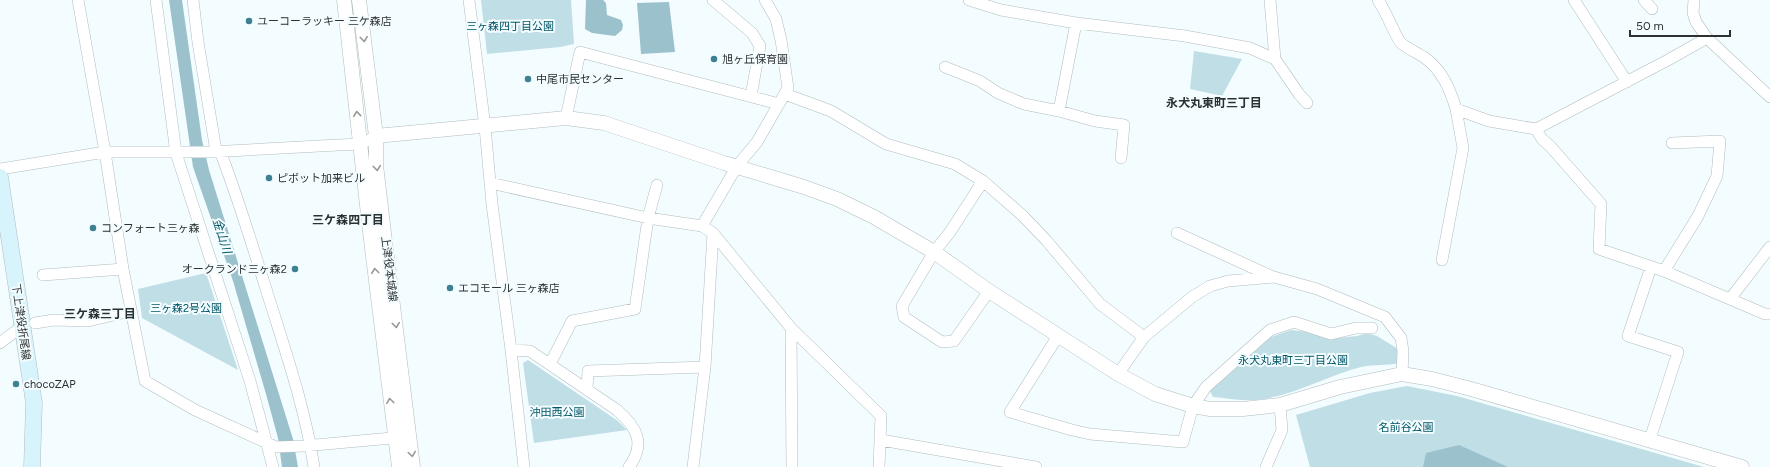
<svg xmlns="http://www.w3.org/2000/svg" width="1770" height="467" font-family="Figtree,'Noto Sans JP',sans-serif">
  <style>
    .green { fill: #c0dee6 }
    .water { fill: #9bc1cc }
    .lines { fill: none; stroke-linecap: round; stroke-linejoin: round }
    .minor-casing { stroke: #b2bcbf; stroke-width: 12 }
    .tertiary-casing { stroke: #b2bcbf; stroke-width: 15 }
    .secondary-casing { stroke: #b2bcbf; stroke-width: 17 }
    .minor { stroke: #fff; stroke-width: 11 }
    .tertiary { stroke: #fff; stroke-width: 14 }
    .secondary { stroke: #d7f4fc; stroke-width: 16 }
    .oneway { stroke: #969898 }
    .poi-dot { fill: #3d8091; stroke: #f3fcfe; stroke-width: 1.5 }
    .labels { text-anchor: middle; dominant-baseline: central; stroke-width: 4; stroke-linejoin: round; paint-order: stroke }
    .poi-label { font-size: 11px; fill: #2d3132; stroke: #f3fcfe; text-anchor: start }
    .park-label { font-size: 11px; fill: #025666; stroke: #f3fcfe }
    .street-label { font-size: 11px; fill: #2d3132; stroke: #f3fcfe }
    .neighbourhood-label { font-size: 12px; font-weight: bold; fill: #293133; stroke: #f3fcfe }
    .water-label { font-size: 12px; font-style: italic; fill: #055768; stroke: #f3fcfe }
  </style>
  <rect width="100%" height="100%" fill="#f3fcfe"/>
  <!-- green -->
  <path class="green" d="M481 0H571L574 44 560 47 487 54Z
    M1194 51 1242 59 1222 96 1190 89Z
    M206 273 238 370 142 318 138 289Z
    M1291 330 1310 332 1328 339 1357 336 1367 333 1377 336 1398 349V363C1387 366 1374 364 1361 367 1325 376 1291 398 1253 400 1240 401 1226 398 1213 397L1210 391 1271 337Z
    M528 360 618 421 627 430 534 443 523 363Z
    M1407 386 1457 396 1704 467H1310L1296 415 1370 393Z"/>
  <!-- water -->
  <path class="water" d="M169 0H182L202 140 209 170 293 439 298 467H282L278 438 266 394 233 281 193 167Z
    M586 0H603L606 3 607 15 621 20 623 25 622 30 615 36 592 33 585 29Z
    M669 2 675 52 641 54 637 3Z
    M1459 445 1508 467H1423L1426 453Z"/>
  <g class="lines">
    <defs>
      <path id="minor" d="M78 0 105 152 123 269 145 381 195 410 276 447 304 446 403 437
        M156 0 176 153 250 381 273 467
        M193 0 198 42 216 151
        M469 0 485 127 492 204 511 350 524 467
        M713 0 752 33 760 46 751 96
        M969 0 1001 10 1076 23 1185 36 1250 48 1275 59 1299 94 1307 103
        M1270 0 1275 59
        M1378 0C1385 9 1396 38 1401 43 1408 49 1418 53 1425 58 1442 70 1450 89 1456 109L1489 121 1536 129 1542 139 1550 146 1601 204 1599 249 1664 271 1765 314H1770
        M1574 0 1627 82
        M1644 0 1652 9
        M1694 0 1693 13 1696 22 1707 38 1770 97
        M1076 23 1059 111 1095 121 1124 125 1121 158
        M945 67 980 81 998 93 1024 104 1059 111
        M785 94 831 111 886 144 955 164 983 181 1022 215 1046 240 1100 304 1144 337
        M566 118 580 52 779 104
        M1536 129 1668 60 1707 38
        M220 151C238 197 252 245 267 292 285 350 305 407 314 467
        M0 169 105 152H210L338 145 361 144 376 136
        M983 181 950 232 934 252 902 306 904 317 942 342 954 341 989 291
        M490 183 648 218 702 226 713 233 791 328 881 416 879 467
        M702 226 737 166 757 142 788 88 781 40 776 19 765 0
        M1177 233 1273 277
        M1442 260 1463 148 1456 109
        M1664 271 1698 216 1717 176 1720 141 1672 143
        M43 275 123 269
        M1730 299 1770 247
        M35 323 54 320 88 321 131 311
        M791 328 792 467
        M1058 336 1010 412 1072 430 1090 434 1183 442 1193 406 1206 387 1270 330 1294 322 1331 334 1356 328H1372
        M0 343 21 327
        M511 350 530 351 617 410C637 427 646 444 629 467
        M550 364 572 321 635 309 648 218 657 185
        M1118 374 1144 337 1192 297 1210 286 1228 281 1274 277 1317 289 1385 317 1401 338 1403 351 1402 374
        M587 389 588 371 705 367
        M1650 439 1678 352 1628 336 1651 267
        M881 440 1036 467
        M693 467 705 367 713 233
        M1266 467 1282 430 1280 405"/>
      <path id="tertiary" d="M344 0 370 232 399 467
        M359 0 376 136V165L384 233 413 467
        M376 136 566 118 604 123 724 163 804 187 837 199 874 217 934 252 989 291 1118 374 1155 394 1193 406 1210 409H1243L1280 405 1340 387 1402 374 1432 379 1471 389 1742 467"/>
      <path id="secondary" d="M0 177 34 403 32 467"/>
    </defs>
    <!-- minor casing -->
    <use href="#minor" class="minor-casing"/>
    <!-- tertiary casing -->
    <use href="#tertiary" class="tertiary-casing"/>
    <!-- secondary casing -->
    <use href="#secondary" class="secondary-casing"/>
    <!-- minor -->
    <use href="#minor" class="minor"/>
    <!-- tertiary -->
    <use href="#tertiary" class="tertiary"/>
    <!-- secondary -->
    <use href="#secondary" class="secondary"/>
  </g>
  <!-- one-way arrows -->
  <defs><path id="oneway-chevron" d="M-2-3.5L2.5 0L-2 3.5" fill="none" stroke-width="1.6" stroke-linecap="round" stroke-linejoin="round"/></defs>
  <g class="oneway">
    <use href="#oneway-chevron" transform="translate(364 39) rotate(83)"/>
    <use href="#oneway-chevron" transform="translate(357 114) rotate(-96)"/>
    <use href="#oneway-chevron" transform="translate(377 168) rotate(83)"/>
    <use href="#oneway-chevron" transform="translate(375 271) rotate(-97)"/>
    <use href="#oneway-chevron" transform="translate(396 325) rotate(83)"/>
    <use href="#oneway-chevron" transform="translate(390 401) rotate(-97)"/>
    <use href="#oneway-chevron" transform="translate(412 454) rotate(82)"/>
  </g>
  <!-- markers -->
  <g class="poi-dot">
    <circle cx="249" cy="21" r="4"/>
    <circle cx="714" cy="59" r="4"/>
    <circle cx="528" cy="79" r="4"/>
    <circle cx="269" cy="178" r="4"/>
    <circle cx="93" cy="228" r="4"/>
    <circle cx="295" cy="269" r="4"/>
    <circle cx="450" cy="288" r="4"/>
    <circle cx="16" cy="384" r="4"/>
  </g>
  <g class="labels">
    <!-- poi labels -->
    <g class="poi-label">
      <text x="257" y="21">ユーコーラッキー 三ケ森店</text>
      <text x="722" y="59">旭ヶ丘保育園</text>
      <text x="536" y="79">中尾市民センター</text>
      <text x="277" y="178">ピボット加来ビル</text>
      <text x="101" y="228">コンフォート三ヶ森</text>
      <text x="287" y="269" text-anchor="end">オークランド三ヶ森2</text>
      <text x="458" y="288">エコモール 三ヶ森店</text>
      <text x="24" y="384">chocoZAP</text>
    </g>
    <!-- park labels -->
    <g class="park-label">
      <text x="510" y="26">三ヶ森四丁目公園</text>
      <text x="186" y="308">三ヶ森2号公園</text>
      <text x="1293" y="360">永犬丸東町三丁目公園</text>
      <text x="557" y="412">沖田西公園</text>
      <text x="1406" y="427">名前谷公園</text>
    </g>
    <!-- street labels -->
    <g class="street-label">
      <text transform="translate(389 269) rotate(83)">上津役本城線</text>
      <text transform="translate(21 322) rotate(82)">下上津役折尾線</text>
    </g>
    <!-- neighbourhood labels -->
    <g class="neighbourhood-label">
      <text x="1214" y="103">永犬丸東町三丁目</text>
      <text x="348" y="220">三ケ森四丁目</text>
      <text x="100" y="314">三ケ森三丁目</text>
    </g>
    <!-- water labels -->
    <g class="water-label">
      <text transform="translate(222 236) rotate(72)">金山川</text>
    </g>
  </g>
  <!-- scale -->
  <path d="M1630 30v6h100v-6" fill="none" stroke="#2d3132" stroke-width="2"/>
  <text x="1636" y="30" font-size="12" fill="#2d3132" stroke="#f3fcfe" stroke-width="3" paint-order="stroke">50 m</text>
</svg>
